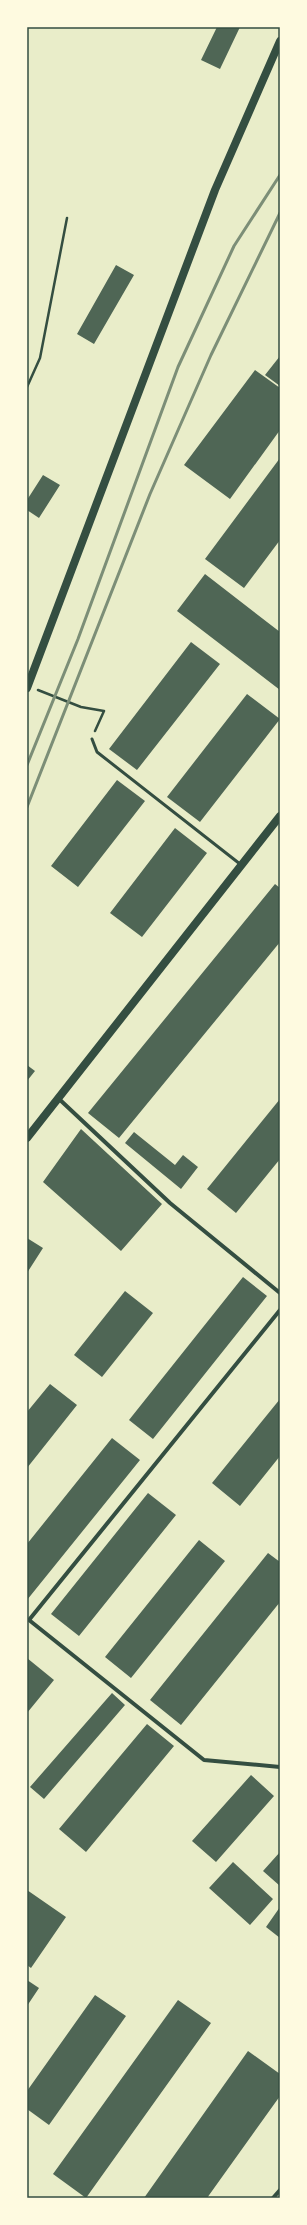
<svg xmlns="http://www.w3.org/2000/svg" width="307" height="2225" font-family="Helvetica,sans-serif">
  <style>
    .building { fill: #4f6655 }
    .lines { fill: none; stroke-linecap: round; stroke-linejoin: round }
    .path { stroke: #344e41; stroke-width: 2.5 }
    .service { stroke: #344e41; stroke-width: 3 }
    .minor { stroke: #344e41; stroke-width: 4 }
    .secondary { stroke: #344e41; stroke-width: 8 }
    .rail { stroke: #7c8e77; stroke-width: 3 }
    .neatline { fill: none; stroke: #344e41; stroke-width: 1.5 }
  </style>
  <rect width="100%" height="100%" fill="#e9edc9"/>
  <!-- building -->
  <path class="building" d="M217 27H240L220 69 201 60Z
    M116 265 134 275 94 344 77 334Z
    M280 356V386L265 375Z
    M255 370 280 388V430L230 499 184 465Z
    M280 458V540L244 588 205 559Z
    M43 475 60 485 39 518 27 510V500Z
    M205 574 280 632V690L177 611Z
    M191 642 220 664 137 770 109 749Z
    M247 694 280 719 200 822 167 797Z
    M117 780 145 801 78 887 51 866Z
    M175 828 207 853 142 937 110 913Z
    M275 884 280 888V942L119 1138 88 1113Z
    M27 1065 35 1071 27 1081Z
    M280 1099V1159L236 1213 207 1189Z
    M81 1129 162 1204 121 1251 43 1182Z
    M134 1132 175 1165 183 1155 198 1167 181 1189 125 1143Z
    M27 1238 43 1248 27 1273Z
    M243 1277 267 1296 153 1439 129 1420Z
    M125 1291 153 1313 102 1377 74 1355Z
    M50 1384 77 1405 27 1468V1412Z
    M280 1399V1456L240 1506 212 1483Z
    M112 1438 140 1460 27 1600V1544Z
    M148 1493 176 1515 79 1636 51 1614Z
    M199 1540 225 1561 131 1678 105 1657Z
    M268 1553 280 1562V1602L181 1725 150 1700Z
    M27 1658 54 1680 27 1713Z
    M112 1693 125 1705 44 1799 30 1787Z
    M147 1724 174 1746 86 1852 59 1829Z
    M251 1775 274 1796 216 1862 192 1841Z
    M280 1852V1886L263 1871Z
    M233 1862 273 1899 250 1925 209 1888Z
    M27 1890 66 1917 31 1968 27 1965Z
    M280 1907V1938L266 1927Z
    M27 1980 39 1988 27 2006Z
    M95 1995 126 2016 49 2125 27 2109V2091Z
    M178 2000 211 2023 86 2198 53 2174Z
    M248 2051 280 2074V2096L207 2198H144Z"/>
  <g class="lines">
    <!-- path -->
    <path class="path" d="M27 387 40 358 67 218
      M38 690 81 707 104 711 95 731"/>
    <!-- service -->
    <path class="service" d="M92 739 97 752 240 864"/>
    <!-- minor -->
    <path class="minor" d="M58 1098 170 1203 280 1293
      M280 1310 29 1620 204 1760 280 1767
      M273 2198 280 2190"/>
    <!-- secondary -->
    <path class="secondary" d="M27 688 215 190 280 41
      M27 1138 280 816"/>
    <!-- rail -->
    <path class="rail" d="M27 765 78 639 178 367 234 246 280 175
      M27 807 150 494 211 355 280 213"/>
  </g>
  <!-- border -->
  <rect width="307" height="2225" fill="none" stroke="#fefae0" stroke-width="56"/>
  <rect x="28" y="28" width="251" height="2169" class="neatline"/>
</svg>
